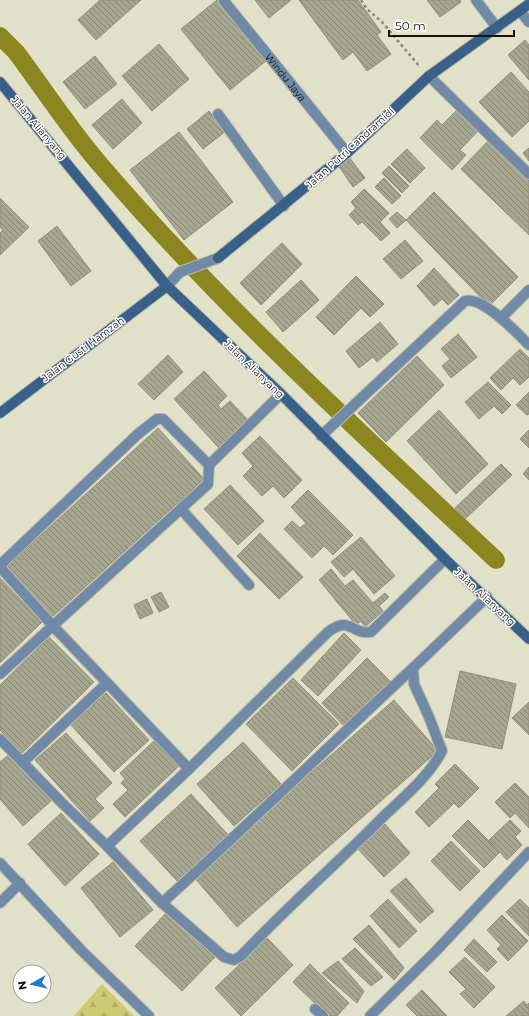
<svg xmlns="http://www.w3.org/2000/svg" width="529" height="1016" font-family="Montserrat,sans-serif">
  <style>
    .forest { fill: url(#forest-firs) }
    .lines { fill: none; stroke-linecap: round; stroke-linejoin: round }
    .canal { stroke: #8c8621; stroke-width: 18 }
    .building { fill: url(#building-back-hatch); stroke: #908f7a }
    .street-casing { stroke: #bcbba7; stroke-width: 12 }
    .secondary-casing { stroke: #bcbba7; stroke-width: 12 }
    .path { stroke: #8a8979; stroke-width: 2.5; stroke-dasharray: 3 3; stroke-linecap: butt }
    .street { stroke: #6f89a6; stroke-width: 10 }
    .secondary { stroke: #396089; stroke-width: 10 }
    .labels { text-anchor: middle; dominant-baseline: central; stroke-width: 3; stroke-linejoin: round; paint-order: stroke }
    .street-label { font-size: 10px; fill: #15140c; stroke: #fff }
  </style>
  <defs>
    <pattern id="forest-firs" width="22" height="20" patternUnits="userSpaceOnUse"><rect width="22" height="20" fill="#cfca72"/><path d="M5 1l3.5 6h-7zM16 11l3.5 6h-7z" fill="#b1ad62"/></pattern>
    <pattern id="building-back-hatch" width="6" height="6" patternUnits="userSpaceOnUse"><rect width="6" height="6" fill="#a7a690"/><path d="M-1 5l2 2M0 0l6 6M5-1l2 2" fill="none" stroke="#878674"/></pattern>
  </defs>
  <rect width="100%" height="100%" fill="#e1e0c9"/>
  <!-- forest -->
  <path class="forest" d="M102 984 134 1016H74Z"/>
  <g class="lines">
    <!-- canal -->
    <path class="canal" d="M0 36 16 52C43 88 68 127 98 162 220 305 360 432 496 560"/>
  </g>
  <!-- building -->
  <path class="building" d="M100 0H141L96 40 78 20Z
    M217 0 266 61 230 90 181 29Z
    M255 0H291L269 18Z
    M299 0H358L381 32 377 35 391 54 367 71 353 52 343 60Z
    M427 0H460L461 2 440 17Z
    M525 40 529 45V80L508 55Z
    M159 44 189 79 152 111 122 76Z
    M95 56 117 84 85 109 63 82Z
    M511 72 529 92V121L512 137 479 102Z
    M122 99 142 123 113 149 92 125Z
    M458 109 479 130 460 150 466 155 452 170 420 138 437 120 442 125Z
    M209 111 226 131 203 149 187 129Z
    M179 132 233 202 184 240 130 170Z
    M488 141 529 180V235L461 169Z
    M529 148V161L523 153Z
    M407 149 425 168 410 183 391 164Z
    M349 157 365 178 353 187 338 165Z
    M389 166 409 186 402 193 382 173Z
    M384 178 401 196 392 204 375 187Z
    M364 189 389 213 380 222 390 233 381 241 362 222 358 225 349 215 356 208 351 202Z
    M434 192 518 277 489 306 406 220Z
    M0 198 29 227 0 255V233L3 230 0 227Z
    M397 212 406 220 397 228 389 219Z
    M57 226 91 271 71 286 38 241Z
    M405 240 423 261 401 279 383 259Z
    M282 243 302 264 261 305 240 283Z
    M434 268 459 295 448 305 442 299 434 306 417 286Z
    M356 276 384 304 370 317 361 308 334 335 316 317Z
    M301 280 319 300 283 332 266 312Z
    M380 322 398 344 377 362 373 357 359 368 346 351Z
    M458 334 477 357 451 378 442 366 450 359 441 349Z
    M520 349 529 358V377L520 385 513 378 501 390 490 378Z
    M168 355 183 372 154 400 138 384Z
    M417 356 444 385 386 442 358 413Z
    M204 371 227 396 218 405 221 409 230 401 249 421 219 448 174 399Z
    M488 382 511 405 502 414 494 406 479 419 465 402Z
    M529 392V414L527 415 516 405Z
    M439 410 488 464 456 494 407 441Z
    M158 428 204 479 52 617 6 567Z
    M529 430V448L520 439Z
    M260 436 302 480 284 498 273 486 262 496 243 476 253 466 242 453Z
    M501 464 512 475 465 519 455 508Z
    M529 467V480L523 474Z
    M230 485 264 521 238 545 204 509Z
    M308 490 353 535 333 555 324 546 312 558 284 529 292 521 300 528 306 523 291 507Z
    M260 533 303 577 279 599 237 556Z
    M361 537 395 576 374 594 353 569 344 577 331 562Z
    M331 569 345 586 353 580 373 603 385 593 389 597 379 606 383 611 365 627 361 621 356 625 319 580Z
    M0 578 42 622 0 663Z
    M161 592 169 607 159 612 151 597Z
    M147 599 153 613 140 619 134 605Z
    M344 633 361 650 318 696 301 680Z
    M49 637 94 682 22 753 0 730V685Z
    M367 658 390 681 345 727 322 703Z
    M460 671 516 684 502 749 445 737Z
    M293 678 339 724 292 771 246 724Z
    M106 693 149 740 114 772 71 725Z
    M394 700 438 751 237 927 193 876Z
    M529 702V735L512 718Z
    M66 733 112 783 95 799 104 808 90 821 35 760Z
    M155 740 179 766 125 817 113 804 128 790 121 783 125 779 120 773Z
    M243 742 281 784 234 826 197 784Z
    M11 753 51 801 23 826 0 799V762Z
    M455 764 479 788 459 808 454 803 429 827 415 812 439 788 435 784Z
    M515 783 529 797V828L515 813 510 818 495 802Z
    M191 794 230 837 179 883 140 841Z
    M61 813 99 854 65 886 28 844Z
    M468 820 500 852 484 868 452 836Z
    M510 820 521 831 515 837 522 845 507 860 489 840Z
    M385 824 410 853 384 877 358 849Z
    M451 841 480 871 460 891 431 861Z
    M113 862 153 910 120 937 81 888Z
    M406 878 434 911 420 923 390 891Z
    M388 899 417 931 399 948 370 916Z
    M520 899 529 908V936L506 912Z
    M168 911 216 956 182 991 135 946Z
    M502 915 528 941 508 961 497 949 501 945 487 930Z
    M369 925 404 968 394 980 353 939Z
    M267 938 293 965 241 1016 215 988Z
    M474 939 497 962 487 972 464 950Z
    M355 948 383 977 371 986 342 959Z
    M465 957 495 987 474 1008 460 994 466 989 449 972Z
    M338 961 364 991 357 1003 322 973Z
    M310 964 349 1003 337 1016H328L293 982Z
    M422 990 447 1016H417L406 1005Z
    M524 1001 527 1005 529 1003V1016H506Z"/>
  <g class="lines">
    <defs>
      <g id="street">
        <path d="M476 0 497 28"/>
        <path id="s1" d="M224 1 347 153"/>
        <path d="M520 11 529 22"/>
        <path d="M429 76 529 174"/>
        <path d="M218 114 284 206"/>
        <path d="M167 286 180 272 218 258"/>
        <path d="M501 318 529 290"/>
        <path d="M321 436 465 301C483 296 517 333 529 345"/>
        <path d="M181 509 249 585"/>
        <path d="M445 559 371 632C351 635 351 615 328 632L189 769 107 846 162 903 224 957 234 960 241 956C287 907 338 863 385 815 405 796 429 776 442 751L429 717 414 684 413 668 487 597"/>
        <path d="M0 565 138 434 157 419H163L209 465"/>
        <path d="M0 567 53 626 189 769"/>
        <path d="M0 674 208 484 209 465 281 394"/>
        <path d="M0 739 63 804 107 846"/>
        <path d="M23 762 107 683"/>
        <path d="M0 863 81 950 149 1016"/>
        <path d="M0 903 20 883"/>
        <path d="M162 903C247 826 329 746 413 668"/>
        <path d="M315 1009 323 1016"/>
        <path d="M370 1016 435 952 529 852"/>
      </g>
      <path id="secondary" d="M0 82 167 286 281 394 445 559 529 639
        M218 258 347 153 429 76 529 4
        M0 413 167 286"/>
    </defs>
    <!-- street casing -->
    <use href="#street" class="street-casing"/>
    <!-- secondary casing -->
    <use href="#secondary" class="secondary-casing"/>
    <!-- path -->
    <path class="path" d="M361 0 367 9 382 22 420 67"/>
    <!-- street -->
    <use href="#street" class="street"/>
    <!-- secondary -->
    <use href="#secondary" class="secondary"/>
  </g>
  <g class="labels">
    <!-- street labels -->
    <g class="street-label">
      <text stroke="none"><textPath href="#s1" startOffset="98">Windu Jaya</textPath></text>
      <text transform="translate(39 128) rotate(50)">Jalan Alianyang</text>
      <text transform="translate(350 148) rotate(-42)">Jalan Putri Candramidi</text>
      <text transform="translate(83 349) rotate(-37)">Jalan Gusti Hamzah</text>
      <text transform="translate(254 369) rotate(44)">Jalan Alianyang</text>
      <text transform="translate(485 597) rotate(43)">Jalan Alianyang</text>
    </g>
  </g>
  <!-- north arrow -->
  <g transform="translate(32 984) rotate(262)"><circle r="19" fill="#ffffff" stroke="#a1a19e"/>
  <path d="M0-3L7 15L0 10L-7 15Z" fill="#287bc9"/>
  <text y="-6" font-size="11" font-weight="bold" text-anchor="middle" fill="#15140c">N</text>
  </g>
  <!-- scale -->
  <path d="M389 30v6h125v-6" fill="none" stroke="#15140c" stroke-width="2"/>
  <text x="395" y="30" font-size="12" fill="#15140c" stroke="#ffffff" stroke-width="3" paint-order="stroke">50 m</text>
</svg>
